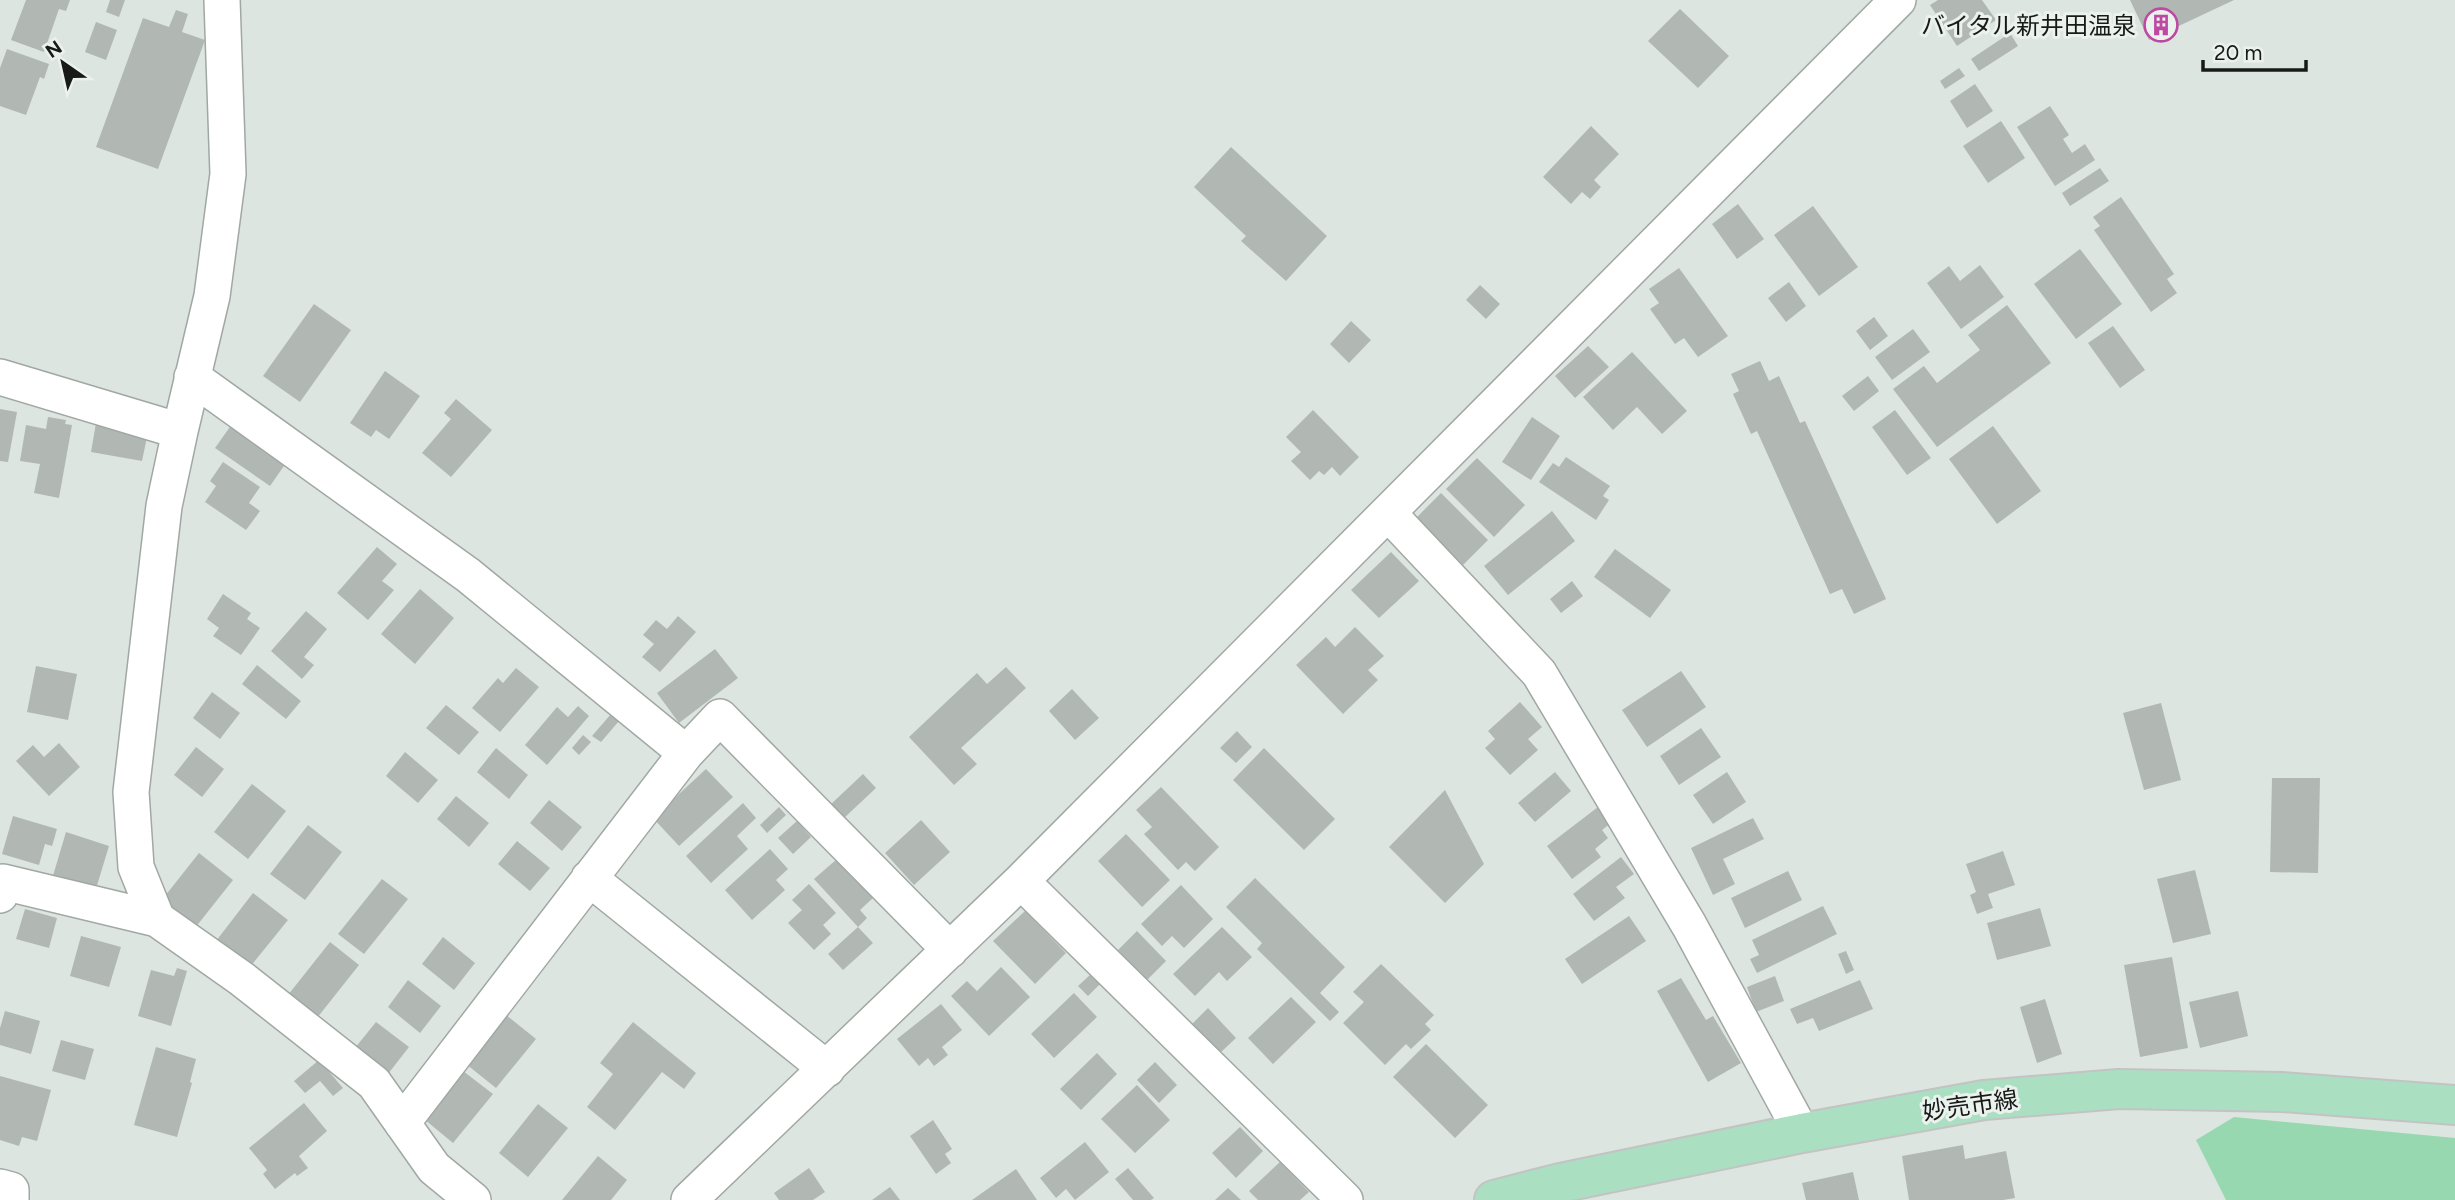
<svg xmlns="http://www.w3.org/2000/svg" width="2455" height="1200" font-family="Figtree,'Noto Sans JP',sans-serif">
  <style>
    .green { fill: #97d8b1 }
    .building { fill: #b1b8b4 }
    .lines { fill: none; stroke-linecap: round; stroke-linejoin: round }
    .minor-casing { stroke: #a1a8a4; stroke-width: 38 }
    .major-casing { stroke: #c3c3c3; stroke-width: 42 }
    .minor { stroke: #fff; stroke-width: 35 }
    .major { stroke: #aadfc2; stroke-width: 38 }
    .labels { text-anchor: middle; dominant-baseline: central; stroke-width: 6; stroke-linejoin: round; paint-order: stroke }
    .poi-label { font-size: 24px; fill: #171a18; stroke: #ebf2ed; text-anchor: end }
    .street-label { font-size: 24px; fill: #171a18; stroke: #ebf2ed }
  </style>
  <rect width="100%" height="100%" fill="#dde5e0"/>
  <!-- green -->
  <path class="green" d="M2234 1117 2455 1138V1200H2226L2196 1140Z"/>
  <!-- building -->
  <path class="building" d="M26 0H70L66 11 59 9 44 52 11 40Z
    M110 0H125L119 17 106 12Z
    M1938 0H1982L1996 20 1957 46 1930 5Z
    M2130 0H2234L2149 40Z
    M1680 9 1729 56 1698 88 1648 41Z
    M176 10 188 14 182 32 205 40 158 169 96 147 143 18 169 27Z
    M96 22 117 30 106 60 85 52Z
    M2010 33 2018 46 1979 71 1971 59Z
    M7 49 49 64 44 79 40 77 26 115 0 106V68Z
    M1959 68 1965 76 1945 89 1940 81Z
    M1975 84 1993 111 1967 128 1950 101Z
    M2050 106 2069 135 2063 139 2072 153 2085 144 2095 160 2055 186 2017 127Z
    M2001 121 2025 158 1988 183 1963 146Z
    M1591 126 1619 154 1594 180 1601 187 1590 199 1582 192 1571 204 1543 177Z
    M1231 147 1327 236 1286 281 1241 241 1246 236 1194 187Z
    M2100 168 2109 181 2070 206 2062 193Z
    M2121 197 2174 274 2167 279 2177 293 2151 312 2094 230 2100 226 2093 217Z
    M1738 204 1764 239 1737 259 1712 224Z
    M1813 206 1858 267 1819 296 1774 235Z
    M2080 249 2122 304 2076 339 2034 284Z
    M1980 265 2004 297 1961 329 1927 283 1949 266 1960 281Z
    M1679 268 1728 336 1698 357 1684 338 1675 344 1650 309 1659 303 1649 289Z
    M1789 282 1806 306 1786 322 1768 298Z
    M1480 285 1500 304 1486 319 1466 300Z
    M314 304 351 330 300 402 263 376Z
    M2007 305 2051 363 1937 447 1893 389 1924 366 1937 383 1980 350 1968 335Z
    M1874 317 1888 336 1870 350 1856 331Z
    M1351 321 1371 340 1349 363 1330 344Z
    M2113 326 2145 370 2120 388 2088 343Z
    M1913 329 1930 352 1892 380 1875 357Z
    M1588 346 1609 367 1575 398 1555 376Z
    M1632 352 1687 411 1662 434 1637 407 1613 430 1583 397Z
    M1760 361 1769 381 1779 376 1800 423 1805 421 1886 599 1854 614 1842 589 1830 594 1757 431 1751 434 1733 394 1739 391 1731 374Z
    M385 371 420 396 389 439 376 430 371 437 350 423Z
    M1868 376 1879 391 1854 411 1842 396Z
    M456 399 492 430 451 477 422 453 451 419 444 413Z
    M0 409 17 412 8 462 0 461Z
    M1313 410 1359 457 1340 476 1332 467 1324 475 1319 471 1310 480 1291 461 1301 452 1286 437Z
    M1895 410 1931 458 1907 475 1872 427Z
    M48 417 66 420 65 424 72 425 59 498 34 493 40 464 20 461 26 425 46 429Z
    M1532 417 1560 436 1531 480 1502 462Z
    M96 423 148 432 142 461 91 452Z
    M232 424 286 463 270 486 215 448Z
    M1993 426 2041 491 1997 524 1949 459Z
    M1566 457 1610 486 1603 496 1609 500 1596 520 1539 482 1553 463 1559 467Z
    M1477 458 1525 505 1494 537 1446 489Z
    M223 462 260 487 249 503 260 511 246 530 205 502 216 486 210 481Z
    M1441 493 1488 540 1463 565 1416 518Z
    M1552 511 1575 541 1508 595 1484 566Z
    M377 547 397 564 382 581 394 590 368 620 337 593Z
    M1615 549 1671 590 1650 618 1594 577Z
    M1391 552 1419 581 1379 618 1351 590Z
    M1572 581 1583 596 1561 613 1550 599Z
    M420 589 454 618 415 664 381 634Z
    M223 594 251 613 247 619 260 628 241 655 213 636 219 628 207 619Z
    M306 611 327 629 304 657 314 665 302 679 271 651Z
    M678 616 696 632 660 672 642 657 654 644 643 635 656 620 667 629Z
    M1355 627 1384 656 1368 670 1378 680 1343 714 1296 665 1326 637 1335 647Z
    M715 649 738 678 679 723 657 693Z
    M257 665 301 701 286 719 242 684Z
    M36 666 77 674 68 720 27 712Z
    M1006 667 1026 688 961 748 977 764 954 785 909 737 977 673 987 684Z
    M516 668 539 687 500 732 472 708 498 678 503 683Z
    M1681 671 1706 707 1647 747 1622 710Z
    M1072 689 1099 718 1075 740 1049 711Z
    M212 692 240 713 220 739 193 718Z
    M1520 702 1542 727 1528 739 1538 750 1510 775 1485 748 1495 739 1488 731Z
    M2161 703 2181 780 2144 790 2123 713Z
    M446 705 479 732 459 755 426 728Z
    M578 706 589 716 547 765 525 745 557 707 568 717Z
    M611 714 619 721 601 742 592 736Z
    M1701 728 1721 757 1679 785 1660 756Z
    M1237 731 1252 747 1236 763 1220 748Z
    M583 735 591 742 579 755 572 748Z
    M59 743 80 767 49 796 16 761 33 745 44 757Z
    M196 747 224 769 202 797 174 775Z
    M496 748 528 775 509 799 477 772Z
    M1264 748 1335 819 1304 850 1233 780Z
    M405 752 438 780 418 803 386 776Z
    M706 769 733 797 679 846 653 818Z
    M1555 772 1571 791 1535 822 1518 803Z
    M1727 772 1746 802 1713 824 1693 795Z
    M863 774 876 788 843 819 830 805Z
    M2272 778H2320L2318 873 2270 872Z
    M252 784 286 811 248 859 214 832Z
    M1161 787 1219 847 1195 871 1186 862 1178 870 1144 834 1152 827 1136 810Z
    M1445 790 1484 864 1445 903 1389 847Z
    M456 796 489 823 469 847 437 819Z
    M549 800 582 827 562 851 530 823Z
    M743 803 756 818 737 836 748 849 711 883 686 856Z
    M779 807 786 815 767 833 760 825Z
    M1598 807 1611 823 1602 830 1608 838 1595 849 1601 857 1572 879 1547 846Z
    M13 816 57 829 52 846 45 844 39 865 2 854Z
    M1753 818 1764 839 1723 859 1735 884 1713 895 1691 848Z
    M921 820 950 852 914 885 885 853Z
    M797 821 811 837 793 854 778 838Z
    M308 825 342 852 305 900 270 874Z
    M66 832 109 846 95 892 52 879Z
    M1126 834 1170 880 1142 907 1098 861Z
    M517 841 550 868 530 891 498 864Z
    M770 849 788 869 776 880 785 890 752 920 725 890Z
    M2003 851 2015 885 1988 894 1993 908 1977 914 1970 895 1976 892 1966 864Z
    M199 853 233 880 195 928 161 901Z
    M1621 857 1634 874 1616 887 1625 898 1594 921 1573 894Z
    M837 859 873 898 860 910 867 918 858 927 814 879Z
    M2195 870 2211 934 2173 943 2157 879Z
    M1788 871 1802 900 1745 928 1731 898Z
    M1255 878 1345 967 1320 993 1339 1012 1330 1021 1257 949 1262 943 1226 907Z
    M382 879 408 899 364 954 338 934Z
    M809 884 836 913 823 925 831 934 814 950 788 923 802 910 792 900Z
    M1181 885 1213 919 1184 948 1172 936 1162 946 1141 924Z
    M253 893 288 920 250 967 216 941Z
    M1823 906 1837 934 1757 973 1750 959 1759 955 1752 940Z
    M2040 908 2051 946 1997 960 1987 923Z
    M25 909 57 918 49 948 16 939Z
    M1025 911 1066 953 1035 984 993 941Z
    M1629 916 1646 941 1582 984 1565 959Z
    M858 927 873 943 843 970 828 954Z
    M1222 927 1252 957 1227 981 1219 972 1195 996 1173 974Z
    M1137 931 1166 961 1147 980 1118 950Z
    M81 936 121 947 109 987 70 976Z
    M443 937 475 963 454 990 422 964Z
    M330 942 359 965 317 1018 288 995Z
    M1846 951 1854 970 1846 974 1838 954Z
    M2172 957 2188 1048 2140 1057 2124 965Z
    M1381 964 1434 1015 1425 1024 1431 1030 1411 1049 1406 1044 1385 1065 1343 1023 1364 1002 1353 992Z
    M1001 967 1030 997 989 1036 951 996 967 981 977 991Z
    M177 968 187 971 171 1026 138 1016 151 970 174 976Z
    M1091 974 1100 984 1088 996 1078 986Z
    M1775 976 1784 1001 1756 1012 1747 987Z
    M1681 978 1706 1020 1713 1016 1741 1063 1708 1082 1657 991Z
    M408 980 441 1006 420 1033 388 1007Z
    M1860 980 1873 1009 1819 1031 1813 1018 1797 1024 1790 1009Z
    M2238 991 2248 1036 2200 1048 2189 1002Z
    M1074 993 1097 1017 1054 1058 1031 1034Z
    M1291 997 1316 1022 1273 1064 1248 1038Z
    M2045 999 2062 1054 2037 1063 2020 1007Z
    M941 1004 962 1030 942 1047 948 1055 934 1066 928 1058 919 1066 897 1039Z
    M1208 1008 1236 1038 1219 1054 1191 1025Z
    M5 1011 40 1021 31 1054 0 1045V1028Z
    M506 1015 536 1039 496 1088 466 1064Z
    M376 1022 409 1047 388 1074 355 1048Z
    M633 1022 696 1073 684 1089 662 1072 615 1130 587 1107 613 1074 600 1063Z
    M61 1040 94 1049 85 1080 52 1071Z
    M1426 1044 1488 1105 1455 1138 1393 1077Z
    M156 1047 196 1059 190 1082 192 1083 177 1137 134 1125Z
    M1097 1053 1117 1074 1081 1110 1060 1089Z
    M319 1060 343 1088 333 1096 320 1081 305 1093 294 1081Z
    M1155 1062 1177 1085 1159 1103 1137 1080Z
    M463 1071 493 1094 453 1143 424 1119Z
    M0 1076 51 1090 37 1141 22 1137 19 1146 0 1140Z
    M1137 1085 1170 1120 1135 1153 1101 1119Z
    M304 1103 327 1131 299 1156 308 1168 297 1176 295 1173 275 1189 263 1174 267 1170 249 1148Z
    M538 1104 568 1128 528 1177 499 1153Z
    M933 1120 952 1149 945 1154 951 1163 936 1174 910 1136Z
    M1240 1127 1263 1151 1236 1178 1212 1153Z
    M1085 1142 1109 1172 1075 1200 1066 1189 1056 1198 1040 1178Z
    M1963 1145 1965 1159 2006 1151 2015 1198 2003 1200H1909L1902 1156Z
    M598 1156 627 1180 611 1200H562Z
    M1280 1162 1309 1192 1300 1200H1258L1249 1191Z
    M809 1168 825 1192 813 1200H779L774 1193Z
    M1128 1168 1154 1198 1151 1200H1133L1115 1179Z
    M1016 1169 1037 1200H972Z
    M1853 1172 1859 1200H1806L1802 1183Z
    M890 1187 900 1200H872Z
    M1228 1188 1241 1200H1215Z"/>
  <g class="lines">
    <defs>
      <path id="minor" d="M0 377 180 431
        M192 377 468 575 686 753
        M1388 513 1539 673 1689 925 1802 1133
        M589 878 827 1069
        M1021 881 1345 1200
        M0 895 3 882 157 919 242 979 374 1083 434 1168 473 1200
        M157 919 136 867 131 792 164 506 180 431 212 296 228 174 222 0
        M402 1123 686 753 720 717 950 950
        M0 1187 11 1190V1200
        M689 1200 1021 881 1898 0"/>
      <path id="major" d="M1494 1200 1560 1183 1802 1133 1984 1100 2119 1089 2282 1092 2455 1105"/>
    </defs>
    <!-- minor casing -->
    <use href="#minor" class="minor-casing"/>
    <!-- major casing -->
    <use href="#major" class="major-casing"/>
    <!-- minor -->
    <use href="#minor" class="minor"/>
    <!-- major -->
    <use href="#major" class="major"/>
  </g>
  <!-- icons -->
  <defs>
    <symbol id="building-ring" viewBox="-11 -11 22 22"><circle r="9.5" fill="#ebf2ed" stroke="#bd49a2" stroke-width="1.5"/><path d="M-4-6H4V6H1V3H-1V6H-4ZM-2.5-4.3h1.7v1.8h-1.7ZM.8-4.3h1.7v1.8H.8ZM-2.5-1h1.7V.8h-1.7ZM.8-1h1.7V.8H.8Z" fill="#bd49a2"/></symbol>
  </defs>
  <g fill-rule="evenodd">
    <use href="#building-ring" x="2142" y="6" width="38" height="38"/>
  </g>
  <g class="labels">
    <!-- poi labels -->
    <g class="poi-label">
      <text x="2136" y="25">バイタル新井田温泉</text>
    </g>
    <!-- street labels -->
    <g class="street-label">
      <text transform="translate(1970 1105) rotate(-8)">妙売市線</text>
    </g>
  </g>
  <!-- north arrow -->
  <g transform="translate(63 63) rotate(326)" stroke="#ebf2ed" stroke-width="5" paint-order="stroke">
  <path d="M0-5L12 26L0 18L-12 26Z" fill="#171a18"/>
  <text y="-10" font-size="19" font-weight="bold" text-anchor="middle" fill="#171a18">N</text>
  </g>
  <!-- scale -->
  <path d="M2203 60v10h103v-10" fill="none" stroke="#171a18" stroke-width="3.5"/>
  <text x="2214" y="60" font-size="21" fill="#171a18" stroke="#ebf2ed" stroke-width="5" paint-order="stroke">20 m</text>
</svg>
